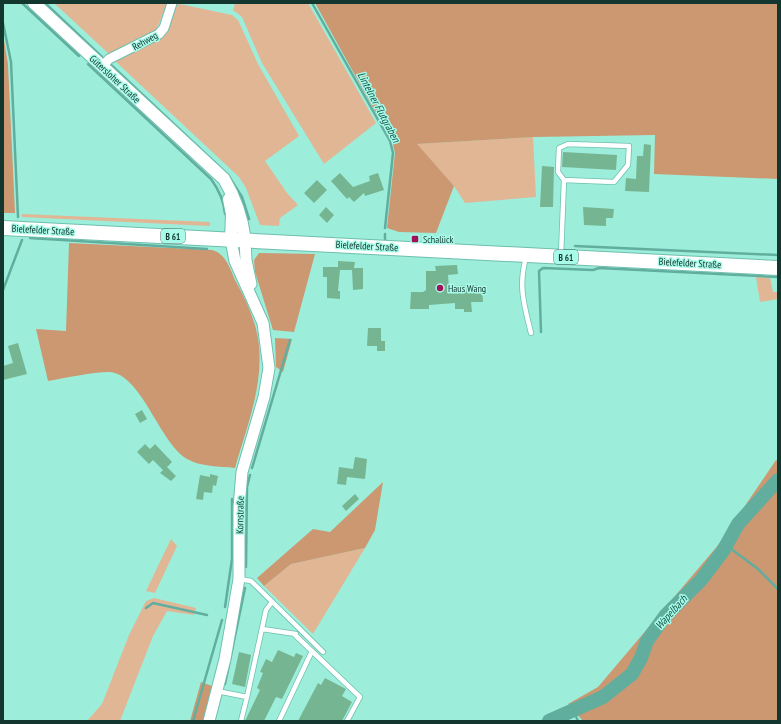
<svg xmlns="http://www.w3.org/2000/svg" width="781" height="724" font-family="'PT Sans Narrow',sans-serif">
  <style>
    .green { fill: #e1b695 }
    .forest { fill: #cb9872 }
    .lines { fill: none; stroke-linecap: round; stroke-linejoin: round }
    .stream { stroke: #61ae9e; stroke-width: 2.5 }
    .river { stroke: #61ae9e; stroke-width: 14 }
    .building { fill: #76b592 }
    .service-casing { stroke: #6ebfae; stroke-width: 6 }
    .minor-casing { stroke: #6ebfae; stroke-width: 11 }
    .tertiary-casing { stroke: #6ebfae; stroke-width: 13 }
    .secondary-casing { stroke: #6ebfae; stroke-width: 14 }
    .primary-casing { stroke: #6ebfae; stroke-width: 16 }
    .service { stroke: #fff; stroke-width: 4.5 }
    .minor { stroke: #fff; stroke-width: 9 }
    .tertiary { stroke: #fff; stroke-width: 11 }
    .secondary { stroke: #fff; stroke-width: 12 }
    .primary { stroke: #fff; stroke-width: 14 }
    .poi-dot { fill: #a11158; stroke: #a9fbe9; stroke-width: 1.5 }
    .labels { text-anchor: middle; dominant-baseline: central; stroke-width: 3; stroke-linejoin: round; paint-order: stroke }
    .shield { fill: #a9fbe9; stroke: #407167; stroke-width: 1 }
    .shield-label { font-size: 9px; font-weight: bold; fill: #13362f }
    .street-label { font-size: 10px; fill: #13362f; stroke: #a9fbe9 }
    .poi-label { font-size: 10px; fill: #13362f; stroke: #a9fbe9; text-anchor: start }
    .water-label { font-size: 11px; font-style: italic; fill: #16574c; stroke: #a9fbe9 }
  </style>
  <rect width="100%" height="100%" fill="#9ceedb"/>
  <!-- green -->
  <path class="green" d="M54 3H167L156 31 109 54Z
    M175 3 232 15 238 20 258 64 299 136 265 161 287 193 298 205 280 218 279 226 260 225 246 188 239 177 114 60 155 41Z
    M235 3H308L376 123 324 164 262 63 242 17 236 12 233 11Z
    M533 137 536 197 465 203 454 186 416 144Z
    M22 214 210 222V226L22 217Z
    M756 277 770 278 773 292H778V299L760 302Z
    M171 539 177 546 155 593 146 591Z
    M365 548 313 634 264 586 291 564Z
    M154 598 196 608 194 615 167 611 153 636 120 721H87L102 704 129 635 146 601Z"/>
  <!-- forest -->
  <path class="forest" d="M315 3H778V179L654 174 655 135 534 137 417 144 454 186 436 233 399 232 387 228 395 153 393 144Z
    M3 34 8 64 15 213H3Z
    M69 243 212 250C225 253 230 268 235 280 243 294 250 309 255 325 269 373 248 422 235 468 220 466 200 467 187 459 159 442 141 373 109 372 92 372 66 378 48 381L36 329 66 331Z
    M259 253 315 254 294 332 273 330 255 272 254 260Z
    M275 338 292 339 283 372 276 367Z
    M776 460 778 461V721H583L568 704 598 687 719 544Z
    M383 482 375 530 365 548 291 564 264 586 257 578 313 529 330 532Z
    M201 682 212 686 203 721H190Z"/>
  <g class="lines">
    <!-- stream -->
    <path class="stream" d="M22 3 79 56
      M45 3 102 57
      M312 3 390 141 393 153 385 228
      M3 23 11 62 18 217
      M88 64 211 179C219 190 224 201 225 214
      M110 64 228 175 242 197 249 219
      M385 234V240
      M30 238 207 249
      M575 246 778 255
      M3 290 22 240
      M541 332 539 271 543 268 593 270 599 268 778 277
      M252 468 290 340
      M726 545 758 569 778 589
      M246 567 247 487 250 475
      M225 607 232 559V499
      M146 608 153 603 207 615
      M225 684 245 588
      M573 710 578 721
      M193 721 222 620"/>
    <!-- river -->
    <path class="river" d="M549 721 603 697 632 674 641 658 647 641 665 616 701 580 723 551 738 524 778 480"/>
  </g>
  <!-- building -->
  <path class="building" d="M644 144 651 145 649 192 625 191 626 178 636 179 637 156H643Z
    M563 152 617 155 616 170 562 167Z
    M542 166 554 167 553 207H540Z
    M340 173 353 187 370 181 369 176 378 173 384 190 365 196 364 193 354 202 349 197 347 199 331 181Z
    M317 180 327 190 314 203 304 193Z
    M326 207 334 215 327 223 319 215Z
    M583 207 614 209 613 218H606V226L584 225Z
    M338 261 355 262 354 268H363V289L353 290 352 270H340L338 291H340V299L327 298V277H323V267H338Z
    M457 265 458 274 448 275 449 286 477 285V287H482L483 302H471L472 312H464V309H455V303L429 305V309H410L411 292H423L426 290V271H436L435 266Z
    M368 328H381V341H385V351H377V346H367Z
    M18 343 27 374 3 380V366L13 363 8 346Z
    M142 410 147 419 140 423 135 414Z
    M145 444 150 449 155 444 172 462 167 467 176 476 171 481 160 473 163 470 153 460 149 464 137 452Z
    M355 457 367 459 365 479 347 477 346 485 337 484 339 467 353 469Z
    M210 474 218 476 216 486 213 485 212 493 204 492 203 500 196 499 200 475 210 477Z
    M355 494 359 499 346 511 342 506Z
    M278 650 294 657 296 653 303 656 282 699 276 697 264 721H245L260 690 257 688 263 673 260 672 266 659 272 662Z
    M239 652 251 655 245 687 232 684Z
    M325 678 346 689 342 696 352 702 342 721H298L318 683 321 685Z"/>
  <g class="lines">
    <defs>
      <path id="service" d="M561 255 564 180 614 182 628 165 629 146 568 144 559 148 558 172 564 180
        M526 257C518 287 524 304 531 333
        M239 579 251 581 323 652
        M262 629 296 634
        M295 635 360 697 347 721
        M217 691 247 697 266 610 272 602
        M241 721 247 697
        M279 721 312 651"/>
      <path id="minor" d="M102 67 109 59 159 34 164 28 172 3"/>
      <path id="tertiary" d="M245 240 246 260 251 284
        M209 721 225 659 239 579V507L242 472 264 397 269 368 263 323 235 261 231 240"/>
      <path id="secondary" d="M34 3 224 179C236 199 242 217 245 240
        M229 199 232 214 231 240"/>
      <path id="primary" d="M3 228 778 268"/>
    </defs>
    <!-- service casing -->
    <use href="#service" class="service-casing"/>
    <!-- minor casing -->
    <use href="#minor" class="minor-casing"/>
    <!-- tertiary casing -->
    <use href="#tertiary" class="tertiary-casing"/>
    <!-- secondary casing -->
    <use href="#secondary" class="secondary-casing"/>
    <!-- primary casing -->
    <use href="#primary" class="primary-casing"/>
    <!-- service -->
    <use href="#service" class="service"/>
    <!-- minor -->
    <use href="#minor" class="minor"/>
    <!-- tertiary -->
    <use href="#tertiary" class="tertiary"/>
    <!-- secondary -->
    <use href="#secondary" class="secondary"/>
    <!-- primary -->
    <use href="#primary" class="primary"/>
  </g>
  <!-- markers -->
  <g class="poi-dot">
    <rect x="411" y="235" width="8" height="8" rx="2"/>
    <circle cx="440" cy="288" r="4"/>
  </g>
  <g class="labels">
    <!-- shield labels -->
    <g class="shield">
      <rect x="161" y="229" width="24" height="14" rx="3"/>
      <rect x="554" y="250" width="24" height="14" rx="3"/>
    </g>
    <g class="shield-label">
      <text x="173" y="236">B 61</text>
      <text x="566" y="257">B 61</text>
    </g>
    <!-- street labels -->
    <g class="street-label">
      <text transform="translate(145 41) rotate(-29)">Rehweg</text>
      <text transform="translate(115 79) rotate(43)">Gütersloher Straße</text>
      <text transform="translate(43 230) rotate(3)">Bielefelder Straße</text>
      <text transform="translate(367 246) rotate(3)">Bielefelder Straße</text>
      <text transform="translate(690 263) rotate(3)">Bielefelder Straße</text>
      <text transform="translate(240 515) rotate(-89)">Kornstraße</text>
    </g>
    <!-- poi labels -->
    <g class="poi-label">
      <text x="423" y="239">Schalück</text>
      <text x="448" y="288">Haus Wang</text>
    </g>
    <!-- water labels -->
    <g class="water-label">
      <text transform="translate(379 107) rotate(62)">Lintelner Flutgraben</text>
      <text transform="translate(671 612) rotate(-48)">Wapelbach</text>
    </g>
  </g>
  <!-- border -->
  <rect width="781" height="724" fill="none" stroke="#13362f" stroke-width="8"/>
</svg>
